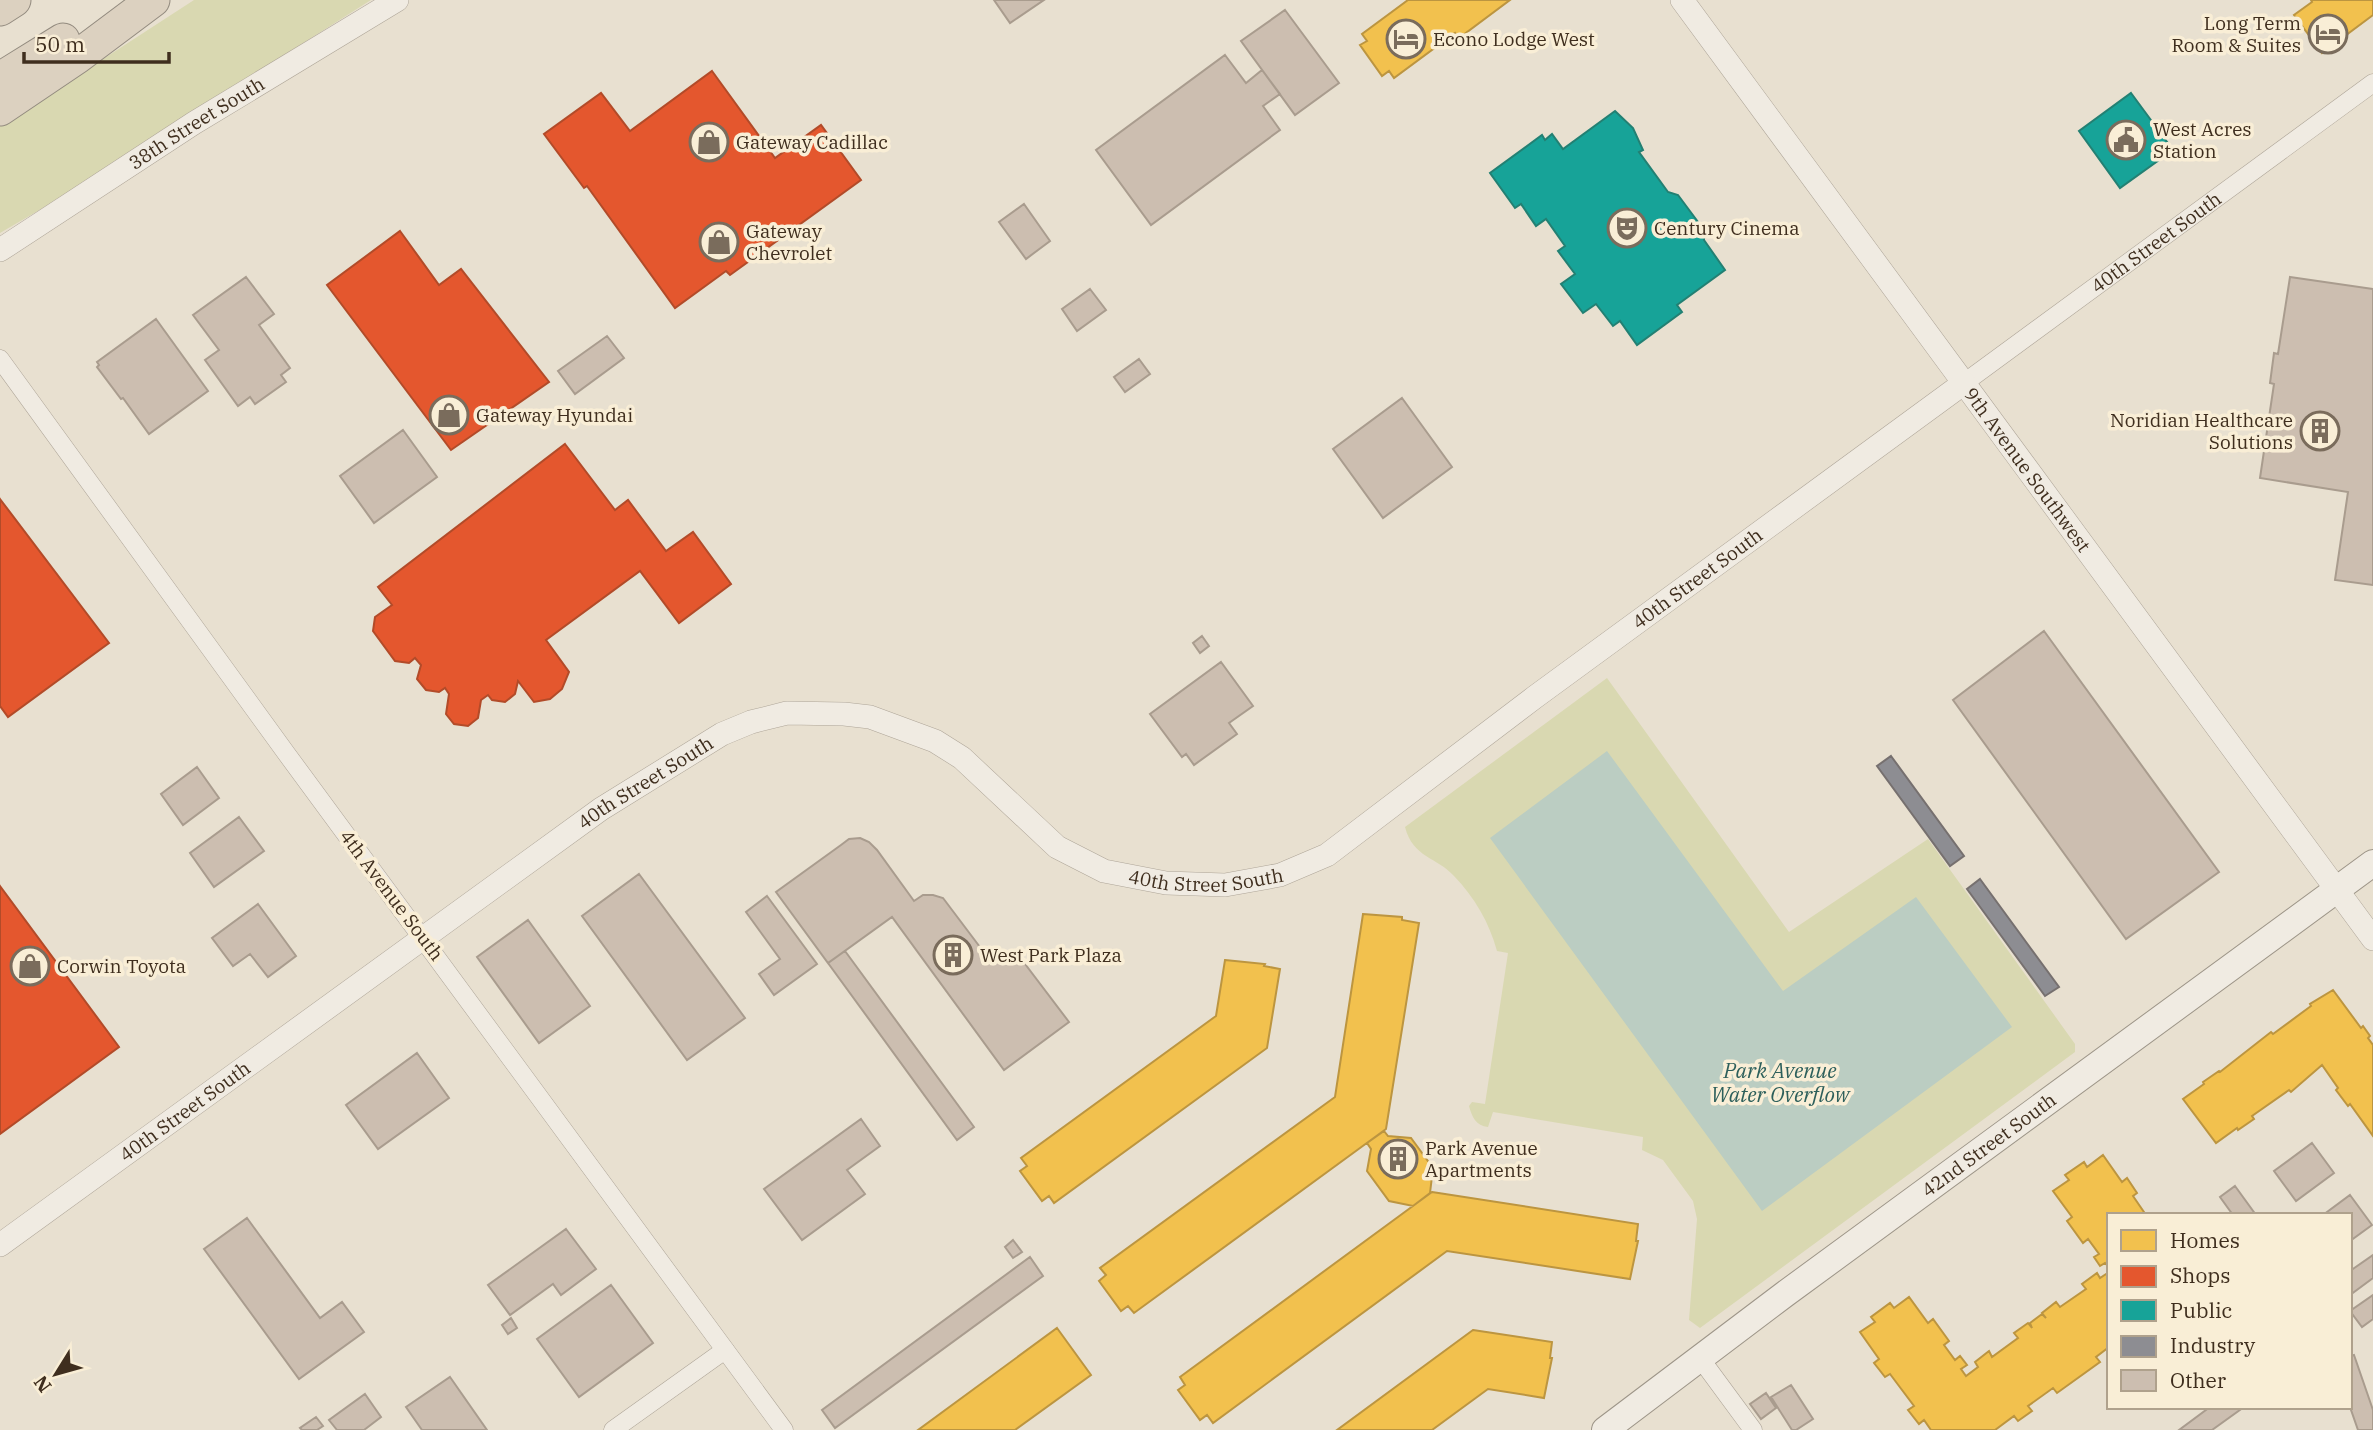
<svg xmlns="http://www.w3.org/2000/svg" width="2373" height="1430" font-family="'IBM Plex Serif',serif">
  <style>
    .green { fill: #d9d8b1 }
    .water { fill: #bbcdc2 }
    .homes { fill: #f2c14e; stroke: #bc9540; stroke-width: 2 }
    .shops { fill: #e4572e; stroke: #b24b29; stroke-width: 2 }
    .public { fill: #17a398; stroke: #238073; stroke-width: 2 }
    .industry { fill: #8d8d92; stroke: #76706f; stroke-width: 2 }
    .building { fill: #ccbeb0; stroke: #a99c8e; stroke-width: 2 }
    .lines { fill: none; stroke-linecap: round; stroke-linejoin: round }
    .minor-casing { stroke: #aea598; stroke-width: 19 }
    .tertiary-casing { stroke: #aea598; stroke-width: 24 }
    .secondary-casing { stroke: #9d9588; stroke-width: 28 }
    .motorway-casing { stroke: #938b7f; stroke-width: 35 }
    .minor { stroke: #f0ebe2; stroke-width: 18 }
    .tertiary { stroke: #f0ebe2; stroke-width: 23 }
    .secondary { stroke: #f0ebe2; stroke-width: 26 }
    .motorway { stroke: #dcd1c0; stroke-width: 33 }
    .labels { text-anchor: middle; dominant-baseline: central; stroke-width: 7; stroke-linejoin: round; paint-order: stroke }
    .poi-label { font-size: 19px; fill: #3f2e1e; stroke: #f9eed6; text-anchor: start }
    .street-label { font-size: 19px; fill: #3f2e1e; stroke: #f9eed6 }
    .water-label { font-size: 21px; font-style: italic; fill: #2d5f5b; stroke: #f9eed6 }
  </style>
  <rect width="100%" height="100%" fill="#e8e0d0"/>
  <!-- green -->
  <path class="green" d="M194 0H371L48 205 0 233V126Z
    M1607 678 1789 932 1928 839 2075 1044V1052L1700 1328 1689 1320 1697 1219 1693 1201 1663 1160 1642 1150 1643 1137 1493 1112 1488 1127C1476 1126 1472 1117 1469 1106L1472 1102 1485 1104 1508 953 1497 951C1489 922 1475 898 1454 876 1437 857 1413 858 1405 827Z"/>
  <!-- water -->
  <path class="water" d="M1607 751 1783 991 1916 897 2012 1027 1762 1211 1490 838Z"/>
  <!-- homes -->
  <path class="homes" d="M1408 0H1510L1459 38 1455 33 1394 78 1389 71 1382 76 1360 45 1367 41 1362 34Z
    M2311 0H2373V15L2322 53 2294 15 2312 2Z
    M1363 914 1402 917V920L1419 923 1386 1129 1134 1313 1128 1306 1121 1311 1099 1281 1106 1275 1100 1268 1335 1097Z
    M1225 960 1265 964 1264 966 1280 969 1267 1048 1054 1203 1049 1196 1042 1201 1020 1171 1027 1166 1021 1158 1216 1016Z
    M2333 990 2361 1028 2363 1026 2370 1036 2368 1038 2373 1045V1136L2350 1104 2348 1106 2336 1090 2338 1088 2322 1065 2291 1092 2289 1090 2252 1116 2254 1119 2238 1130 2237 1128 2216 1143 2183 1099 2204 1084 2203 1082 2219 1071 2220 1072 2271 1032 2273 1034 2311 1006 2310 1004Z
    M1384 1131 1388 1136 1411 1138 1433 1168 1430 1193 1413 1206 1389 1201 1367 1171 1371 1149 1367 1143Z
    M2103 1155 2122 1182 2127 1178 2137 1193 2133 1196 2146 1215H2109V1267L2105 1263 2100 1266 2094 1257 2099 1254 2088 1239 2083 1243 2067 1221 2072 1217 2053 1191 2069 1180 2065 1175 2084 1162 2087 1167Z
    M1432 1192 1638 1224 1636 1241H1638L1630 1279 1447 1251 1213 1423 1207 1415 1200 1420 1178 1390 1185 1385 1180 1377Z
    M2109 1272V1347L2096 1357 2100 1362 2057 1393 2053 1388 2028 1406 2032 1411 2018 1421 2014 1416 1995 1430H1931L1924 1420 1919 1424 1908 1410 1914 1406 1890 1374 1885 1377 1874 1363 1879 1359 1860 1332 1875 1322 1871 1317 1890 1303 1894 1308 1909 1297 1928 1323 1933 1319 1949 1341 1944 1345 1955 1360 1960 1356 1967 1365 1961 1369 1966 1376 1978 1367 1975 1362 1989 1351 1992 1357 2018 1338 2014 1333 2028 1323 2032 1328 2030 1323 2042 1314 2046 1318 2042 1313 2056 1302 2060 1307 2086 1289 2082 1284 2097 1273 2100 1278Z
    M1057 1328 1091 1375 1015 1430H918Z
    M1473 1330 1552 1342 1550 1358H1552L1544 1398 1488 1389 1432 1430H1337Z"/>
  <!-- shops -->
  <path class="shops" d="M712 71 775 158 821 125 861 180 730 275 726 271 675 308 587 186 584 188 544 134 601 93 630 131Z
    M400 231 439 285 461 269 549 382 451 450 327 285Z
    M565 444 615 510 628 500 666 551 693 532 731 584 679 623 640 571 546 640 569 672 562 689 550 699 534 702 518 681 515 694 505 702 492 700 488 695 481 700 478 718 468 726 454 724 446 714 449 694 445 688 439 692 426 690 417 679 421 665 415 658 409 663 395 661 373 631 375 617 392 605 378 587Z
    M0 499 109 643 8 717 0 706Z
    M0 886 119 1047 0 1134Z"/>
  <!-- public -->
  <path class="public" d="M2131 93 2173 150 2120 188 2079 131Z
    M1615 111 1633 128 1643 150 1639 152 1668 192 1678 195 1704 230V240L1725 270 1677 305 1682 312 1637 345 1620 321 1613 326 1596 304 1583 313 1561 284 1575 274 1558 251 1565 246 1546 219 1536 226 1521 204 1515 208 1490 173 1542 135 1545 140 1552 134 1563 149Z"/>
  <!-- industry -->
  <path class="industry" d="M1891 756 1964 856 1950 866 1877 766Z
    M1980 879 2059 987 2045 996 1967 889Z"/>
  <!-- building -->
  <path class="building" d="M994 0H1044L1010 23Z
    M1285 10 1339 83 1295 115 1241 41Z
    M1225 55 1246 83 1262 70 1280 94 1263 106 1280 130 1151 225 1096 150Z
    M1024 204 1050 241 1026 259 999 222Z
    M246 277 274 314 259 325 290 368 281 375 286 382 255 404 250 397 238 406 205 360 219 350 193 315Z
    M2290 277 2373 289V585L2335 580 2348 492 2260 478 2274 384 2270 383 2274 353 2278 354Z
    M1090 289 1106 310 1077 331 1062 309Z
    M156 319 208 391 149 434 123 398 121 399 97 367 99 365 97 362Z
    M607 336 624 358 575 394 558 371Z
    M1139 359 1150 374 1125 392 1114 377Z
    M1402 398 1452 467 1383 518 1333 449Z
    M403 430 437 477 374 523 340 476Z
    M2044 631 2219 872 2126 939 1953 700Z
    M1202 636 1209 646 1200 653 1193 643Z
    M1221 662 1253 706 1229 723 1237 734 1194 765 1186 754 1182 757 1150 714Z
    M197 767 219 798 183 825 161 794Z
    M239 817 264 851 214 887 190 853Z
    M860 838 869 842 877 850 914 901 923 895H933L943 898 989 959 999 953 1010 952 1019 956 1069 1022 1004 1070 892 917 828 963 776 892 841 845 849 839Z
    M639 874 745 1018 687 1060 582 916Z
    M767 896 817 964 774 995 759 974 780 959 746 912Z
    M258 904 296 956 268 977 250 954 233 966 212 938Z
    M528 920 590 1006 539 1043 477 957Z
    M845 951 974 1127 957 1140 828 963Z
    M417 1053 449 1098 378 1149 346 1105Z
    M861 1119 880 1146 847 1170 865 1194 802 1240 764 1189Z
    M2312 1143 2334 1173 2296 1201 2274 1171Z
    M2235 1186 2256 1215H2233L2220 1197Z
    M2350 1195 2372 1225 2350 1241V1215H2323Z
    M247 1218 320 1318 342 1302 364 1332 299 1379 204 1249Z
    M566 1229 596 1269 561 1295 553 1284 510 1315 488 1285Z
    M1013 1240 1022 1252 1013 1258 1005 1247Z
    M2373 1255V1278L2350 1295V1271Z
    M1030 1257 1043 1276 835 1428 822 1410Z
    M611 1285 653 1343 579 1397 537 1339Z
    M2373 1295V1319L2362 1327 2350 1311Z
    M511 1318 517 1328 508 1334 502 1325Z
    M2354 1355 2373 1410V1430H2358L2350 1407V1356Z
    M450 1377 487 1430H422L406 1407Z
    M1791 1385 1813 1419 1796 1430H1792L1771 1397Z
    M1766 1393 1776 1408 1761 1419 1750 1404Z
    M365 1394 381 1417 364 1430H337L329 1420Z
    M2210 1407H2244L2212 1430H2179Z
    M316 1417 323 1426 317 1430H302L300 1428Z"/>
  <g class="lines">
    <defs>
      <g id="minor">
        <path d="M0 359 286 753 784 1430"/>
        <path id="s1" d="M1964 383 2373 83"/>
        <path d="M1700 1358 1753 1430"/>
        <path d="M613 1430 725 1350"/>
      </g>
      <g id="tertiary">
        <path id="s2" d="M1682 0 2373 939"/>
        <path id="s3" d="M0 250 194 123 397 0"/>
        <path id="s4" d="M0 1245 601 809 722 734 751 722 787 713 844 714 870 717 935 741 962 758 1057 847 1104 871 1166 883 1225 885 1280 875 1327 855 1535 697 1964 383"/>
      </g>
      <g id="secondary">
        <path id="s5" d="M1605 1430 1785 1294 2373 863"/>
      </g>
      <path id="motorway" d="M0 9 14 0
        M0 79 63 40
        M0 109 77 57 153 0"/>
    </defs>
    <!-- minor casing -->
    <use href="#minor" class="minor-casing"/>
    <!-- tertiary casing -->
    <use href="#tertiary" class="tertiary-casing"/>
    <!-- secondary casing -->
    <use href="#secondary" class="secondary-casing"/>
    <!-- motorway casing -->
    <use href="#motorway" class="motorway-casing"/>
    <!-- minor -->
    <use href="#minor" class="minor"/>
    <!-- tertiary -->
    <use href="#tertiary" class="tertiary"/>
    <!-- secondary -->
    <use href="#secondary" class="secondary"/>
    <!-- motorway -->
    <use href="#motorway" class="motorway"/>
  </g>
  <!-- icons -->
  <defs>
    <symbol id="hotel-ring" viewBox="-11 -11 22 22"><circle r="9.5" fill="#f9eed6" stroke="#7a6c5c" stroke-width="1.5"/><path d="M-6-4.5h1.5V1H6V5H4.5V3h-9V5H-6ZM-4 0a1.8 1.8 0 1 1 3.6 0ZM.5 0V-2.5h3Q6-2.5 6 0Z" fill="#7a6c5c"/></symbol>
    <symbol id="civic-ring" viewBox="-11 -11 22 22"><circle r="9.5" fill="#f9eed6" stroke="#7a6c5c" stroke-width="1.5"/><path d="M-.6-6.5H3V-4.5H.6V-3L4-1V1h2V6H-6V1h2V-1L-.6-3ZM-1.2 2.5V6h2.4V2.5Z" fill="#7a6c5c"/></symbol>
    <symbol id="shop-ring" viewBox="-11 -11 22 22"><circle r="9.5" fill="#f9eed6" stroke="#7a6c5c" stroke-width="1.5"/><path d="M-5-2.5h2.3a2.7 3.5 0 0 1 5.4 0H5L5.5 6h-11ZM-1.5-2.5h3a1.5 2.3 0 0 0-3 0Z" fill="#7a6c5c"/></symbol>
    <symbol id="theatre-ring" viewBox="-11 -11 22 22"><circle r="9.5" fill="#f9eed6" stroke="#7a6c5c" stroke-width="1.5"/><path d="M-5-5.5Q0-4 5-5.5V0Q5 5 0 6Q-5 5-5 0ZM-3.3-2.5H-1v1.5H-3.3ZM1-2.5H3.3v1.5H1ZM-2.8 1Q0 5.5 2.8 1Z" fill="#7a6c5c"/></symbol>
    <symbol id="building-ring" viewBox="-11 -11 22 22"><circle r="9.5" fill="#f9eed6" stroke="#7a6c5c" stroke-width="1.5"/><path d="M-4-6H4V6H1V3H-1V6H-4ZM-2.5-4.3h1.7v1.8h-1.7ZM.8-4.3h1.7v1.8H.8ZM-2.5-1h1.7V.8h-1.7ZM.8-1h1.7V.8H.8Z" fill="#7a6c5c"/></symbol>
  </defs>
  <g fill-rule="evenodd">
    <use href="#hotel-ring" x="2306" y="12" width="44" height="44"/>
    <use href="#hotel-ring" x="1384" y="17" width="44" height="44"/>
    <use href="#civic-ring" x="2104" y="118" width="44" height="44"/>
    <use href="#shop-ring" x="687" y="120" width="44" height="44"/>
    <use href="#theatre-ring" x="1605" y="206" width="44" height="44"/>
    <use href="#shop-ring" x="697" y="220" width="44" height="44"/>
    <use href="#shop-ring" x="427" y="393" width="44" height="44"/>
    <use href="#building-ring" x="2298" y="409" width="44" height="44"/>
    <use href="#building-ring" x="931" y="933" width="44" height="44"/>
    <use href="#shop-ring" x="8" y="944" width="44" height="44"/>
    <use href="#building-ring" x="1376" y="1137" width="44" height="44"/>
  </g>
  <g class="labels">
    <!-- poi labels -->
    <g class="poi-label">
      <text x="2301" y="23" text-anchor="end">Long Term<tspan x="2301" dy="22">Room &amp; Suites</tspan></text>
      <text x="1433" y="39">Econo Lodge West</text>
      <text x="2153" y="129">West Acres<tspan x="2153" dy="22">Station</tspan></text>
      <text x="736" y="142">Gateway Cadillac</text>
      <text x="1654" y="228">Century Cinema</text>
      <text x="746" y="231">Gateway<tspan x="746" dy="22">Chevrolet</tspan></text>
      <text x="476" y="415">Gateway Hyundai</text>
      <text x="2293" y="420" text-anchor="end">Noridian Healthcare<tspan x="2293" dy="22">Solutions</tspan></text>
      <text x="980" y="955">West Park Plaza</text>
      <text x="57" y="966">Corwin Toyota</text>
      <text x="1425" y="1148">Park Avenue<tspan x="1425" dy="22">Apartments</tspan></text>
    </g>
    <!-- street labels -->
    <g class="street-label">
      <text stroke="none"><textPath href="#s3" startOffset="234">38th Street South</textPath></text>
      <text stroke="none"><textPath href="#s1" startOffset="238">40th Street South</textPath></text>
      <text stroke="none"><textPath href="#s2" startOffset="583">9th Avenue Southwest</textPath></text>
      <text stroke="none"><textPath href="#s4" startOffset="2012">40th Street South</textPath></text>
      <text stroke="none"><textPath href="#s4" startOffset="794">40th Street South</textPath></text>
      <text stroke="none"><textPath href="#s4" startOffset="1424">40th Street South</textPath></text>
      <text transform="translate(392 895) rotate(53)">4th Avenue South</text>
      <text stroke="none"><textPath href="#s4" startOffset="228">40th Street South</textPath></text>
      <text stroke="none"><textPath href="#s5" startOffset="478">42nd Street South</textPath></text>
    </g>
    <!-- water labels -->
    <g class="water-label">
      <text x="1780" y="1070">Park Avenue<tspan x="1780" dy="24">Water Overflow</tspan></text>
    </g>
  </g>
  <!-- legend -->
  <rect x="2107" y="1213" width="245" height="196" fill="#f9eed6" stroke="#afa18c" stroke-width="2"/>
  <rect x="2121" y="1230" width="35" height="21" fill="#f2c14e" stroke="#afa18c" stroke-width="2"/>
  <text x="2170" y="1248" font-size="21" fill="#3f2e1e">Homes</text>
  <rect x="2121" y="1266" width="35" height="21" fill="#e4572e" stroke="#afa18c" stroke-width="2"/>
  <text x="2170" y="1283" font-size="21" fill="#3f2e1e">Shops</text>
  <rect x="2121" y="1300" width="35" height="21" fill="#17a398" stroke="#afa18c" stroke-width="2"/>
  <text x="2170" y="1318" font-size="21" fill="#3f2e1e">Public</text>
  <rect x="2121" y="1336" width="35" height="21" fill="#8d8d92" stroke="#afa18c" stroke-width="2"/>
  <text x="2170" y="1353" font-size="21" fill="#3f2e1e">Industry</text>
  <rect x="2121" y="1370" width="35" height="21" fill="#ccbeb0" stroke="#afa18c" stroke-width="2"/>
  <text x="2170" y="1388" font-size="21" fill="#3f2e1e">Other</text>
  <!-- north arrow -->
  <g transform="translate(56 1374) rotate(233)" stroke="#f9eed6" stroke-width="5" paint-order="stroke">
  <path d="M0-5L12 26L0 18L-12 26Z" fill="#3f2e1e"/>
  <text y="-10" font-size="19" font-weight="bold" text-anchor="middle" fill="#3f2e1e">N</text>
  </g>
  <!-- scale -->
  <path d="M24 52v10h145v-10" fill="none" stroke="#3f2e1e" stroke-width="3.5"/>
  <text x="35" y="52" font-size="21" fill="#3f2e1e" stroke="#f9eed6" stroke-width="5" paint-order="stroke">50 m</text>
</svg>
